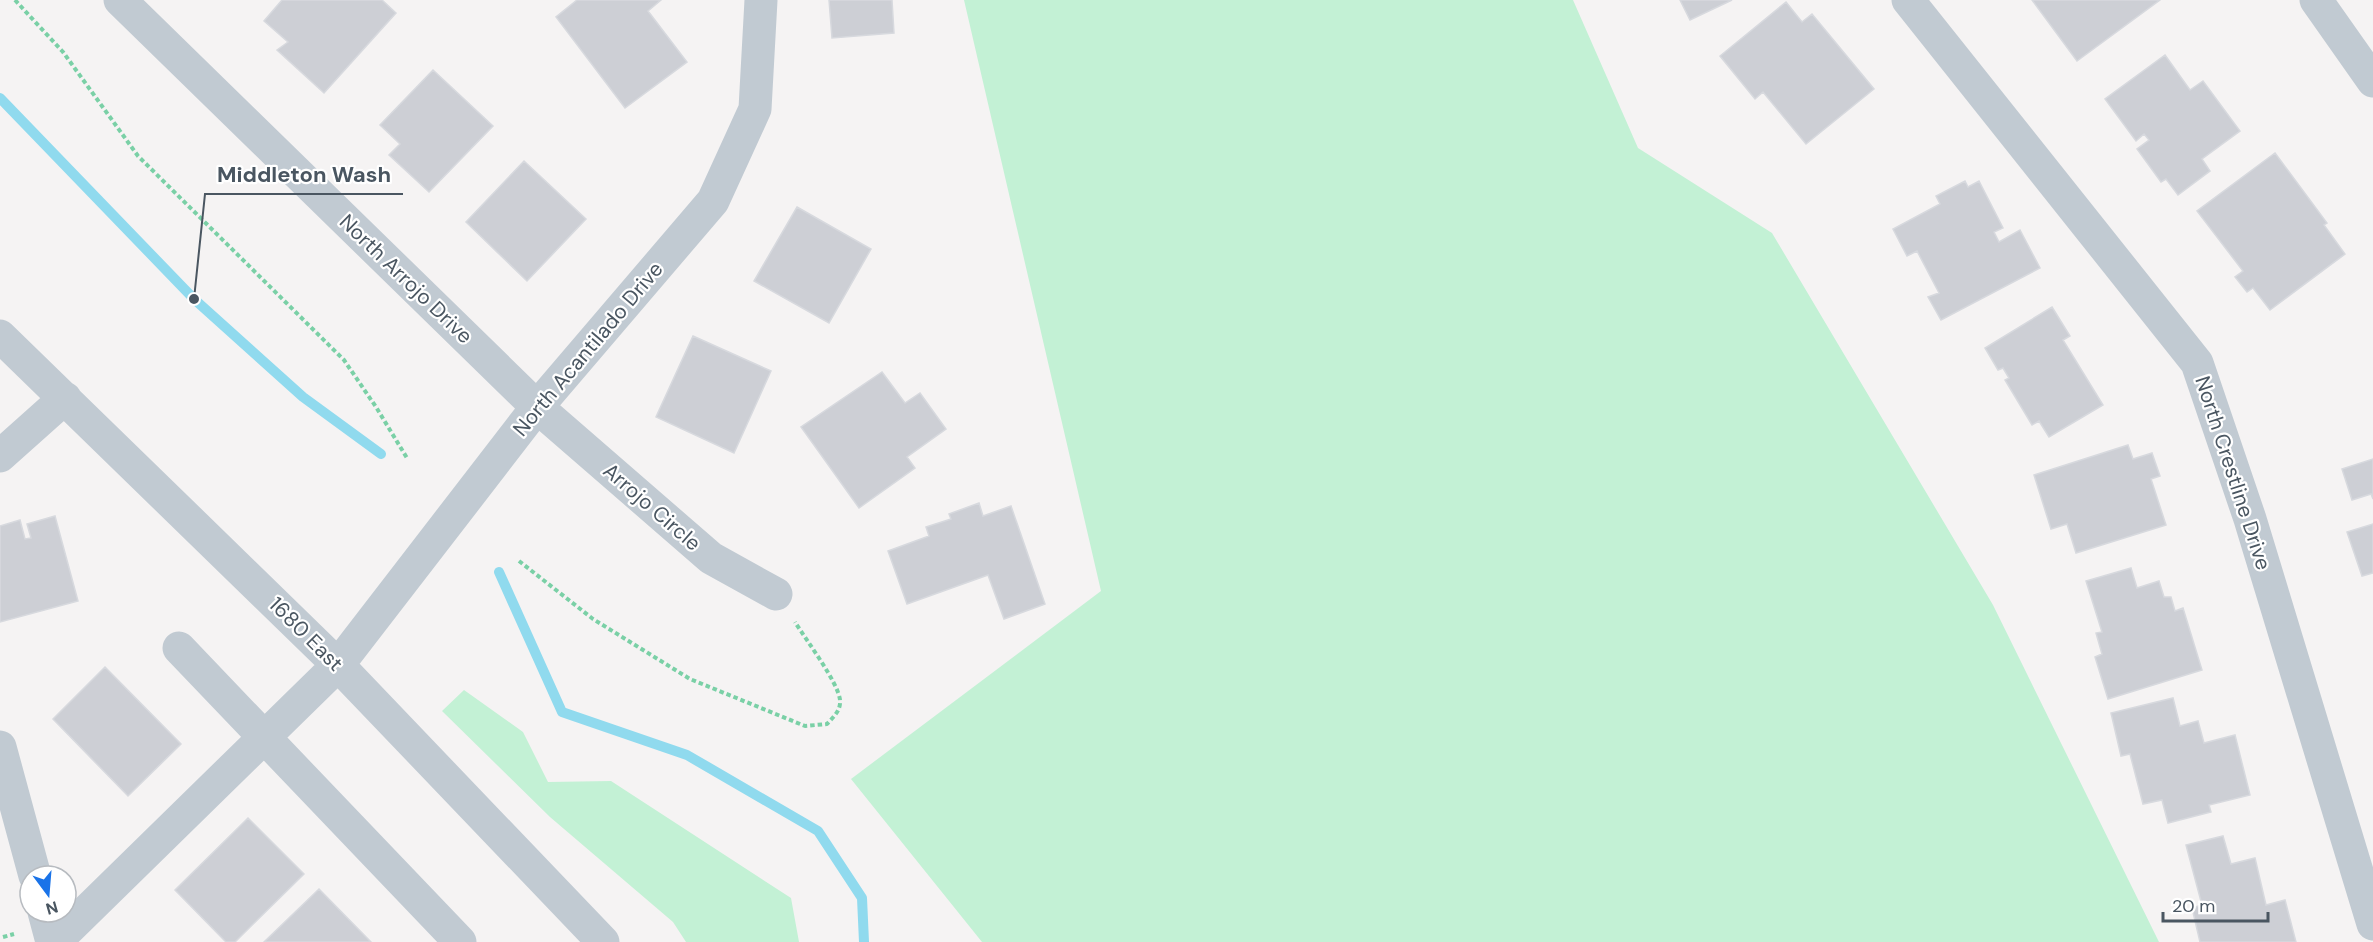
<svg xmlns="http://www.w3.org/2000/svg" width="2373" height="942" font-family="'DM Sans',sans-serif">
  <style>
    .green { fill: #c3f1d5 }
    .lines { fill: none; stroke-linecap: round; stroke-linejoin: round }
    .stream { stroke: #90daee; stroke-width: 10 }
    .building { fill: #cdcfd5; stroke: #d7d9de; stroke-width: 1.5 }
    .path { stroke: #7ad0a6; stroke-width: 4; stroke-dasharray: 4.5 3; stroke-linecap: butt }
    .minor { stroke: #c1cad2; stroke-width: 33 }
    .labels { text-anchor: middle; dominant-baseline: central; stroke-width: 4.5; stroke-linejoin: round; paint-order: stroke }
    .street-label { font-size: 21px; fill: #4a5661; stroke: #fff }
    .leader { fill: none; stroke: #4a5661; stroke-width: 2 }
    .callout-dot { fill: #4a5661; stroke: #fff; stroke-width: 2 }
    .callout-label { font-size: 22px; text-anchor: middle; font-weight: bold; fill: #4a5661; stroke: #fff; stroke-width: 4.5; stroke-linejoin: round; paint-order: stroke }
  </style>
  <rect width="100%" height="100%" fill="#f5f3f3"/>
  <!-- green -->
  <path class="green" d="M964 0H1573L1638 148 1772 233 1993 605 2159 942H982L851 779 1101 591Z
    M464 690 523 732 548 782 611 781 791 898 799 942H686L673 922 550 817 442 711Z"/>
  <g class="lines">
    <!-- stream -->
    <path class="stream" d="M0 98 194 299 303 397 381 454
      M499 572 562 712 687 755 818 831 862 898 864 942"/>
  </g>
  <!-- building -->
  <path class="building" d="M282 0H382L396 13 324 93 277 50 288 42 264 21Z
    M577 0H661L648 11 687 62 625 108 556 17Z
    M829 0H892L894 33 832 38Z
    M1680 0H1732L1690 20Z
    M2032 0H2160L2077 61Z
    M1786 2 1802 22 1812 14 1874 89 1806 144 1763 92 1755 99 1720 56Z
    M2165 55 2190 90 2203 81 2240 131 2202 159 2210 171 2178 195 2166 179 2161 182 2137 149 2149 140 2144 134 2136 141 2105 99Z
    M433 70 493 126 429 192 389 155 400 144 380 125Z
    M2275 153 2327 223 2324 225 2345 254 2270 310 2253 288 2247 292 2235 277 2243 271 2197 211Z
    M524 161 586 219 527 281 466 222Z
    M1965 181 1968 187 1979 181 2003 228 1994 232 1999 242 2020 230 2040 268 1941 320 1928 297 1939 293 1917 251 1907 256 1893 229 1940 204 1936 196Z
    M797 207 871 249 829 323 754 281Z
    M2052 307 2070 336 2063 340 2103 405 2049 437 2039 421 2032 425 2005 380 2009 378 2003 368 1998 370 1985 348Z
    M693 336 771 371 734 453 656 417Z
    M882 372 905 403 920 393 946 429 907 457 915 468 859 508 801 427Z
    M2128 445 2133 459 2152 453 2160 476 2151 479 2166 525 2076 553 2067 524 2051 529 2034 475Z
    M2373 459V499L2371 494 2352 500 2342 469Z
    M979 503 983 516 1011 506 1045 604 1004 619 988 575 907 604 888 551 929 536 926 527 951 519 949 514Z
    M55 516 78 601 0 622V526L20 520 25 539 31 538 27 524Z
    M2373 524V573L2362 576 2347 532Z
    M2131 568 2137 588 2159 581 2164 597H2171L2175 611 2183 608 2202 670 2108 699 2095 657 2102 654 2096 633 2102 632 2086 581Z
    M105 667 181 744 128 796 53 719Z
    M2173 698 2180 726 2198 721 2204 743 2235 735 2250 795 2209 805 2211 812 2168 823 2162 800 2143 804 2130 754 2121 756 2111 713Z
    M248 818 304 874 235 942H226L175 890Z
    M2223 836 2231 864 2255 858 2266 905 2285 900 2296 942H2200L2192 908 2202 905 2186 845Z
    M319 889 371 942H264Z"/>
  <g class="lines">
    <!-- path -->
    <path class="path" d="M15 0 63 52 138 156 344 360 376 407 407 458
      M519 561 593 619 690 679 805 726 827 724C833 717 841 711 840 700 838 682 806 640 795 622
      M3 937 14 934"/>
    <!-- minor -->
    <path class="minor" d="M120 0 537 407 711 558 776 594
      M1908 0 2197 363 2250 519 2373 924
      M2316 0 2373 81
      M0 336 338 665 603 942
      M0 456 65 398
      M179 648 460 942
      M0 747 35 876
      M44 912 52 942
      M55 942 338 665 537 407 713 201 755 109 761 0"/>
  </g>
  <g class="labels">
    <!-- street labels -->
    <g class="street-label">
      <text transform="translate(406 279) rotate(44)">North Arrojo Drive</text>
      <text transform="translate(588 349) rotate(-50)">North Acantilado Drive</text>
      <text transform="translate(2233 473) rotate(72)">North Crestline Drive</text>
      <text transform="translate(652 507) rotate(41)">Arrojo Circle</text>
      <text transform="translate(306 634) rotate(45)">1680 East</text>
    </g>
  </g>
  <!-- callouts -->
  <path class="leader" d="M194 299L205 194H403"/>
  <circle class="callout-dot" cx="194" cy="299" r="6"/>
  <g class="callout-label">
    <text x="304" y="182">Middleton Wash</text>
  </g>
  <!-- north arrow -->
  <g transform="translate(48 894) rotate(164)"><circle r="28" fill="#ffffff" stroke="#b7bbc0" stroke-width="1.5"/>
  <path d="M0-4.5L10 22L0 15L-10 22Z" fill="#1a73e8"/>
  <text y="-9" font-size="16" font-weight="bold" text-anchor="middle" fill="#4a5661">N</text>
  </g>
  <!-- scale -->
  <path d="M2163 912v9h105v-9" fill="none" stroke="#4a5661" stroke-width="3"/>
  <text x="2172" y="912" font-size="18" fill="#4a5661" stroke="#ffffff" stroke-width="4.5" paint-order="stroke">20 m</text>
</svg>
